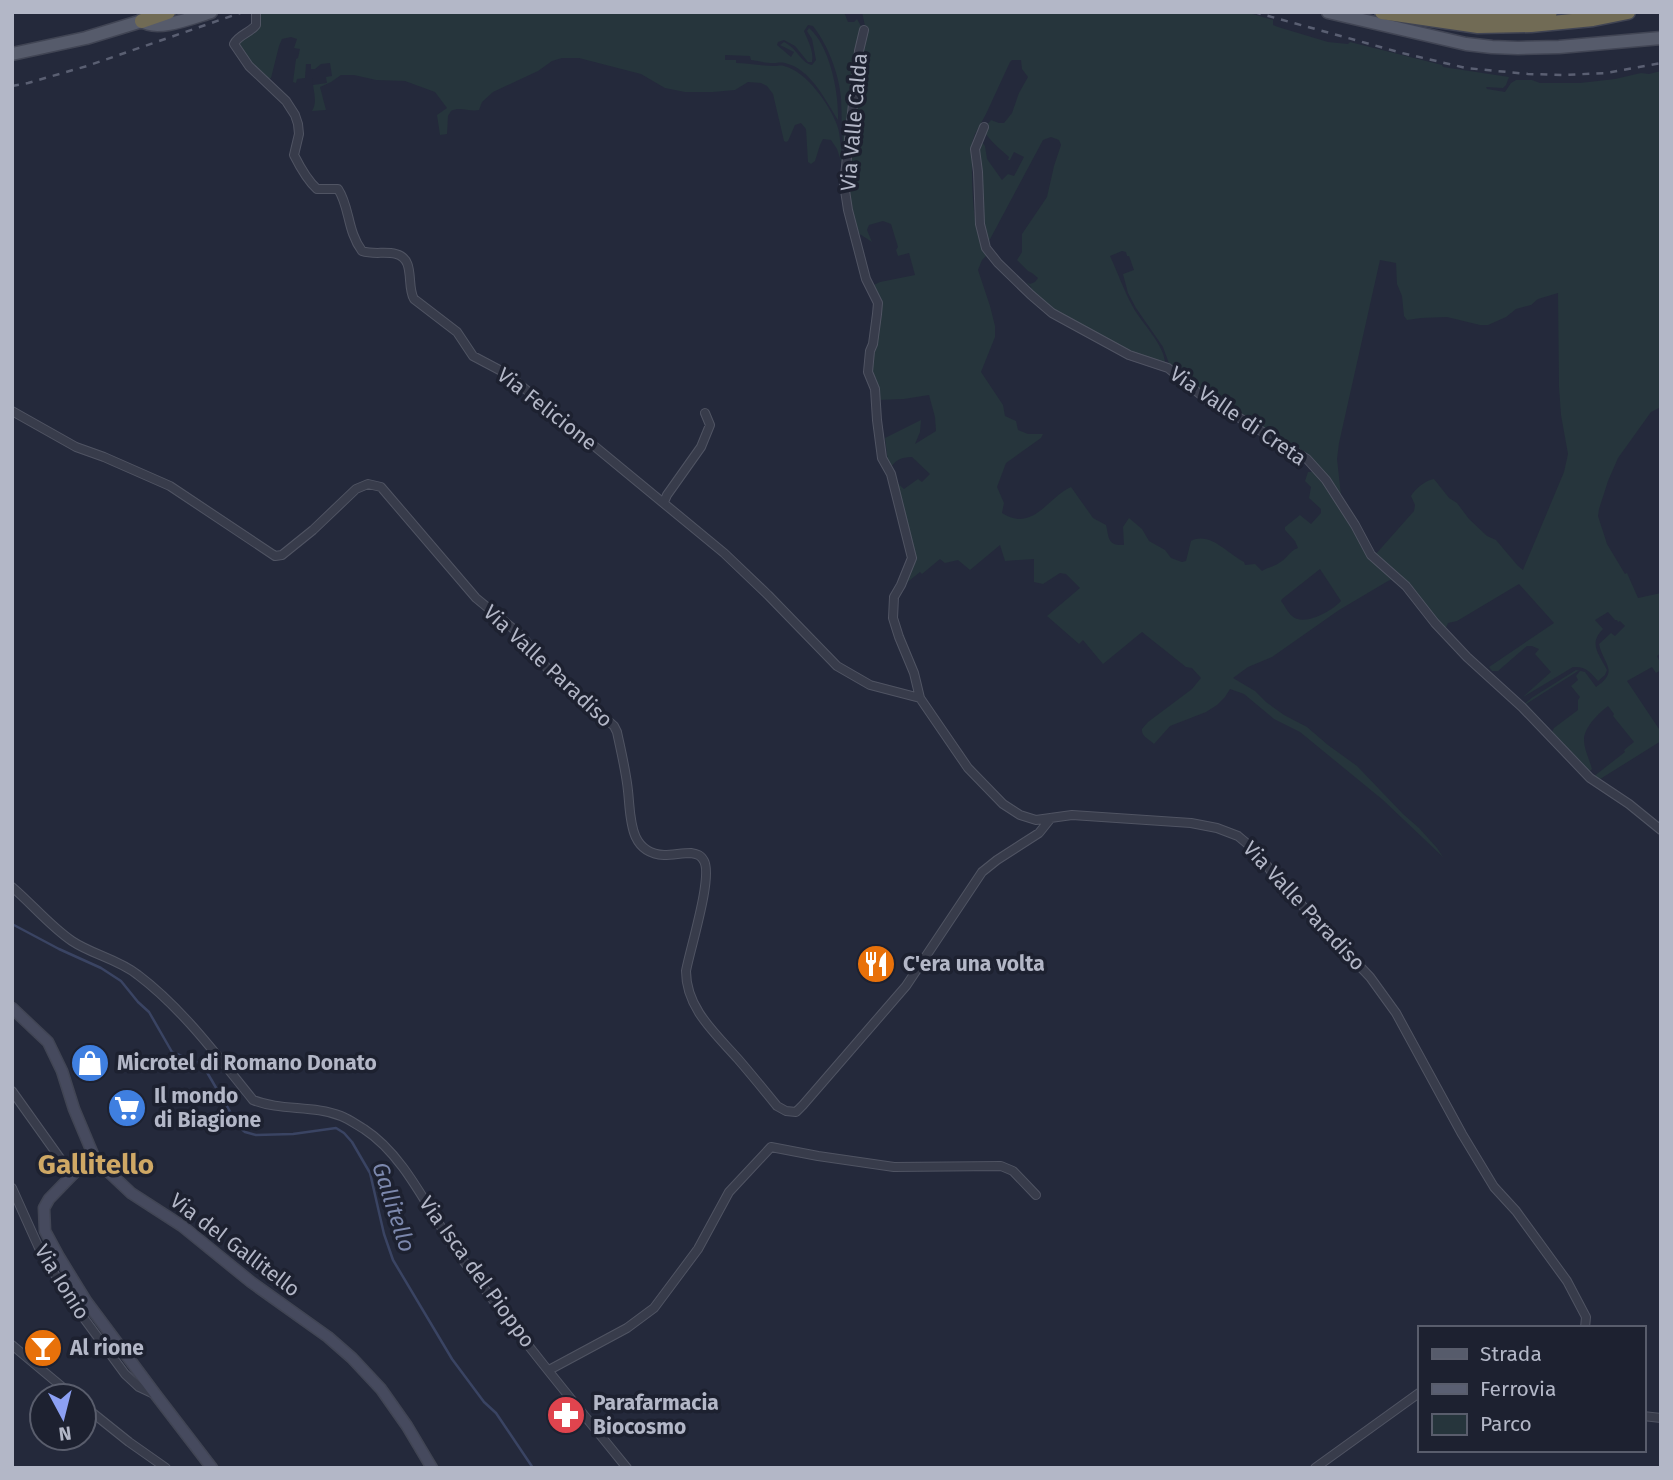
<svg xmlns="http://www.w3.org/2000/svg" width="1673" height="1480" font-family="'Fira Sans',sans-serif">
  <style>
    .green { fill: #26353c; fill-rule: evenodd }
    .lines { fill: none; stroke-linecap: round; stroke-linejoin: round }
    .stream { stroke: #3a4463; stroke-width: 2.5 }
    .street-casing { stroke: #505463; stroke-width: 10 }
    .secondary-casing { stroke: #414554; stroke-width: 13 }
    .primary-casing { stroke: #414554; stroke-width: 15 }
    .highway-casing { stroke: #404453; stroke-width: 17 }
    .street { stroke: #383c4b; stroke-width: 8 }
    .secondary { stroke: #464a5e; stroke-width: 10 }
    .primary { stroke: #565b6b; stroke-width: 12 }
    .highway { stroke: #716b55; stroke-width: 14 }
    .rail { stroke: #5a5f72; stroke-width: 2.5; stroke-dasharray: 7 7; stroke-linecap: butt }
    .labels { text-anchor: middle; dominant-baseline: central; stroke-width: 7; stroke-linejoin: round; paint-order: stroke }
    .street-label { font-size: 21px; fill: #b3b7c7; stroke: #1d2130 }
    .poi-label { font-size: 21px; font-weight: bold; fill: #b3b7c7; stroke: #1d2130; text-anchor: start }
    .water-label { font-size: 23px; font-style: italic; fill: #7c88ad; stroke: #1d2130 }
    .district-label { font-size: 28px; font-weight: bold; fill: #cfa865; stroke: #1d2130 }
  </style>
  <rect width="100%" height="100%" fill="#24293b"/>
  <!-- green -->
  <path class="green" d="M258 12H844L848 22H854L857 19 861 26 845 154C841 135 842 117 841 98 839 74 828 45 813 26L808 25 804 31C808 41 814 51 812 62H808L795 46 784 40 778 42 777 45 791 57 794 52 780 45 784 42C797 48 801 63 812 65L816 60 812 39 807 31 809 28C830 46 839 93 838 120 825 100 811 69 785 63 779 62 779 63 773 63 766 63 758 61 751 60L750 56 725 55V60H736V63C748 63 762 66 774 66 778 66 780 65 784 66 806 71 830 105 837 125 842 137 838 150 846 161L845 173 837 149 831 140 823 139 820 145 815 161 811 164 808 162 806 129 801 123 795 125 788 141 786 142 784 141 773 94 767 86 761 83 748 82 735 90 713 92H685L665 88 641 74 579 58H562L552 61 538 71 493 92 482 102 479 110C469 112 460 106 451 111L448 116 447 134 440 135 437 115 447 108 435 92 405 81 376 80 354 75H341L331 82 320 87 326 110 312 111C318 102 313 89 312 78L313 85 327 83 326 77 332 76 330 63 321 64 315 69H311V64H306L305 78 297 79 296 83 293 82 296 59 298 58 300 49 294 48 297 39 291 37 282 39 279 46 271 78 267 80 252 65 236 42 253 32Z
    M862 12H1246L1273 20V25L1278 27 1328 42 1348 44 1350 42 1442 65 1443 67 1509 77 1506 85 1503 88 1486 87 1487 89 1505 92 1511 83 1516 80H1532L1540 83H1580L1615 79 1641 73 1649 74 1661 71V407L1651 412 1618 458 1608 481 1599 509 1598 516 1607 544 1625 574 1627 573 1638 598 1661 593C1661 613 1658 634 1661 653L1657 656 1661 664V670L1656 673 1652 667 1627 681 1661 732V741L1597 781 1593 777 1625 752 1624 750 1634 742 1613 716 1614 714 1608 706C1599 713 1584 727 1584 740 1584 749 1590 761 1592 769L1589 772 1552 732 1554 728 1578 710V700L1580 697 1571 686 1578 680 1576 676 1580 671H1578L1526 704 1547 726 1545 728 1523 705 1533 697 1576 670 1585 672 1596 687C1620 671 1603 664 1599 644L1611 633 1615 636 1625 626 1620 621 1618 622 1617 620H1615L1608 612 1595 620 1603 629C1588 644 1599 654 1607 670L1605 675 1598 681C1590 672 1586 666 1573 667L1523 697 1551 672 1535 654 1539 649 1532 646H1527L1498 671H1492L1489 667 1554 623 1519 584 1457 621 1448 623 1445 630 1375 555 1414 511 1415 505 1411 496C1415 489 1426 480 1434 479L1449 498 1457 503 1469 519 1487 536 1496 540 1518 566 1523 570 1564 472 1568 454 1561 415 1559 387 1558 293 1538 299 1531 305 1516 309 1506 317 1488 325H1480L1447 317 1421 318 1407 320 1404 316 1402 296 1397 284 1396 263 1380 260 1339 443 1337 459 1342 504 1317 470 1213 403 1171 369 1163 347 1136 308 1128 293 1123 274 1134 270 1129 256H1127L1126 252 1122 251 1110 256C1118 273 1124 291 1133 307 1142 324 1166 346 1165 365L1128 355 1054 313 1032 293 1031 287 1026 282 1030 284 1035 282 1038 278 1032 273 1028 271 1017 260 1022 252V234L1047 197 1054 166 1061 145 1059 140 1051 137 1043 140 988 243 984 244 978 137 985 146 987 159 1002 180 1008 174 1014 176 1024 157 1014 152 1010 160H1008L1009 157C999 148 990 141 983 130L991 120 999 123H1004L1012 113 1019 93 1028 77 1022 69 1021 60H1012L1010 62 986 114 975 134 972 143C972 173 970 230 987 255L982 260 978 270 990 306 995 326V337L981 372 1003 405 1005 416 1016 421 1018 430 1028 434H1043L1041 438 1006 463 997 487 1004 503 1002 513C1033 533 1048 497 1071 487L1093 518 1106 525C1109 537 1107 546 1124 545L1123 527 1129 518 1142 529 1149 541 1165 550 1171 558 1182 562 1186 561 1191 541C1210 531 1228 554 1244 562L1245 565 1255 564 1262 571C1268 567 1273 567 1279 563 1287 559 1289 551 1298 548L1295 541 1285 530V527L1300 515 1311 524 1321 513V509L1309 498 1311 487 1305 481 1308 472H1315L1335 498 1370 556 1395 578 1388 581 1339 610 1272 657 1248 667 1233 678 1255 691 1266 702 1284 715 1307 727 1328 745 1357 766 1403 814 1419 828 1437 848 1443 857 1383 800 1300 732 1274 719 1244 694 1230 689 1225 697 1217 705 1206 712 1170 726 1154 744C1150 739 1141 737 1142 729L1148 722 1192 689 1201 678 1192 668 1186 667 1142 632 1103 664 1083 640 1079 644 1047 616 1080 588 1066 574 1060 573 1043 584 1034 582V559L1005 561 1000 545 970 570 958 560 945 563 940 559 922 574 920 572 905 584 911 563 891 477 904 489 918 479 922 482 930 474 912 457C901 457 894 460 889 471L885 438 921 420 920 432 915 444 936 431 935 417 929 395 904 399 877 400 870 368 878 320 872 286 880 282 915 275 909 253 898 256 896 250 898 247 891 224 883 221 869 225 867 230 872 242 855 231 849 193V171L865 26ZM1320 569 1341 601C1332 611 1304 627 1292 616 1288 613 1285 606 1281 601L1282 599Z"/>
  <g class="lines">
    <!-- stream -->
    <path class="stream" d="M12 924 59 949 101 968 121 981 138 1002 149 1012 172 1052 199 1063 208 1074 239 1127 245 1132 256 1135 293 1134 336 1128 344 1133 352 1142 370 1173 384 1234 393 1260 452 1359 484 1402 496 1413 533 1468"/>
    <defs>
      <path id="street" d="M256 12V25C250 33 238 35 234 44L249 66 286 101 295 115 298 124 299 134 294 155C300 167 307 180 317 189H338C350 207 347 231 362 251 374 255 385 251 396 254 416 259 406 286 414 299L457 332 473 356 507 374 724 553 768 595 837 666 870 685 920 698 968 768 1003 804 1020 815 1036 820 1072 815 1191 823 1217 828 1238 836 1257 852 1276 878 1370 977 1396 1013 1462 1134 1494 1187 1516 1211 1567 1281 1586 1317 1585 1328
        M864 30 859 51 844 184 848 210 866 279 878 303 877 314 873 344 870 351 868 372 875 389 877 420 882 458 891 474 912 558 901 585 894 597 893 618 899 637 914 673 920 698
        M984 127 975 149 978 172 980 224 986 248 998 263 1031 295 1052 313 1129 355 1168 368 1207 400 1238 417 1307 459 1326 480 1355 525 1371 555 1406 586 1435 623 1467 657 1522 707 1590 778 1629 804 1661 830
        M12 411 76 447 104 457 170 486 275 556 282 555 313 530 356 489 368 484 381 487 476 598 522 636 547 668 614 726 617 732C621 751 626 771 628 791 631 816 628 853 664 855 673 855 682 853 691 853 697 854 701 855 704 861 713 877 690 949 686 971 686 1008 715 1033 738 1059 751 1074 764 1090 777 1106L786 1111 796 1112 803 1105 906 986 982 872 997 860 1039 833 1051 818
        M664 502 667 495 701 447 710 425 705 413
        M12 887C32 904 51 927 72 941 93 955 118 959 138 975 183 1009 218 1057 253 1100 281 1111 313 1105 341 1116 349 1119 357 1125 364 1129 407 1157 430 1215 460 1256 513 1328 570 1398 627 1468
        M12 1091 72 1175
        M12 1188 39 1248 69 1298 125 1374 139 1387 156 1395
        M12 1345 73 1396
        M549 1370 627 1328 654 1308 698 1249 729 1192 771 1147 818 1156 894 1167 1001 1166 1013 1171 1036 1195
        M84 1406 129 1442 166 1468
        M1643 1416 1661 1418
        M1315 1468 1419 1393"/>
      <path id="secondary" d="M12 1008 48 1042 62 1071 74 1109 95 1159 131 1193 182 1226 251 1282 328 1337 352 1358 381 1389 407 1426 432 1468
        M95 1159 82 1165 49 1199 44 1208 45 1231 59 1257 86 1301 156 1395 212 1468"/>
      <path id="primary" d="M1328 12 1466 44 1492 47 1518 48 1559 47 1661 38
        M12 54 86 38 142 21C157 32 194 17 211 12"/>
      <path id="highway" d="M1382 12 1478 26 1531 25 1593 19 1628 12
        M1447 12C1482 17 1516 16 1550 12
        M142 21 168 12"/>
    </defs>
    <!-- street casing -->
    <use href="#street" class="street-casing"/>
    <!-- secondary casing -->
    <use href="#secondary" class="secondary-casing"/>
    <!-- primary casing -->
    <use href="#primary" class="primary-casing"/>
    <!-- highway casing -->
    <use href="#highway" class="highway-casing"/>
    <!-- street -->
    <use href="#street" class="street"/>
    <!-- secondary -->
    <use href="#secondary" class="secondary"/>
    <!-- primary -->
    <use href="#primary" class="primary"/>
    <!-- highway -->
    <use href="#highway" class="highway"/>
    <!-- rail -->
    <path class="rail" d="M1254 12 1402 53 1466 68 1528 74 1564 75 1606 73 1661 63
      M12 86 28 83 87 66 243 12"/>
  </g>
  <!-- icons -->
  <defs>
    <symbol id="restaurant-disc" viewBox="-11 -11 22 22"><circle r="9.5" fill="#e8710a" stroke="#1d2130"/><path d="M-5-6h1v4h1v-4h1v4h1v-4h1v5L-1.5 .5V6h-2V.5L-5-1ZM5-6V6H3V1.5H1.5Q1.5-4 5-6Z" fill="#fff"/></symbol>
    <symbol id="shop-disc" viewBox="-11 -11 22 22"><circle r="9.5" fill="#3f7fe0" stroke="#1d2130"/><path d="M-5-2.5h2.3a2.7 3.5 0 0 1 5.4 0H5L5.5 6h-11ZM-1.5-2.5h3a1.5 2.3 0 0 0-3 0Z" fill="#fff"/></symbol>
    <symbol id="supermarket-disc" viewBox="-11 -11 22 22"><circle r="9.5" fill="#3f7fe0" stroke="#1d2130"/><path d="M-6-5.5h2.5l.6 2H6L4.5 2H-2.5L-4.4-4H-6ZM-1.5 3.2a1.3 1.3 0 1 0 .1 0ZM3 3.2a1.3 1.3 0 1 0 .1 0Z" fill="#fff"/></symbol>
    <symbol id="bar-disc" viewBox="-11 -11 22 22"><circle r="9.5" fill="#e8710a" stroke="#1d2130"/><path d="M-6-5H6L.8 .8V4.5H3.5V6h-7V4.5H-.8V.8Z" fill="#fff"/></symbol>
    <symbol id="pharmacy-disc" viewBox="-11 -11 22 22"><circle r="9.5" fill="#e0444e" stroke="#1d2130"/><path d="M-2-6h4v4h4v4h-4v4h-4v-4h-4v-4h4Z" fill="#fff"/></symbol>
  </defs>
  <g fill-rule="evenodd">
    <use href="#restaurant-disc" x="854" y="942" width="44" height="44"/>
    <use href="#shop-disc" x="68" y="1041" width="44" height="44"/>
    <use href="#supermarket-disc" x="105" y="1086" width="44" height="44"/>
    <use href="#bar-disc" x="21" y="1326" width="44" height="44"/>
    <use href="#pharmacy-disc" x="544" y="1393" width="44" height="44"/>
  </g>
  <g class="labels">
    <!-- street labels -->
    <g class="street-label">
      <text transform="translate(854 122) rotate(-85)">Via Valle Calda</text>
      <text transform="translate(547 409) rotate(38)">Via Felicione</text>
      <text transform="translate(1238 416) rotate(34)">Via Valle di Creta</text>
      <text transform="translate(548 666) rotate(43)">Via Valle Paradiso</text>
      <text transform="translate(1304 906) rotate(47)">Via Valle Paradiso</text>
      <text transform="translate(235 1245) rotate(37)">Via del Gallitello</text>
      <text transform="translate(477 1272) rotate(54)">Via Isca del Pioppo</text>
      <text transform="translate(62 1282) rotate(58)">Via Ionio</text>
    </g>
    <!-- poi labels -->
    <g class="poi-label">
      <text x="903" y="964">C'era una volta</text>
      <text x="117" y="1063">Microtel di Romano Donato</text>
      <text x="154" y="1096">Il mondo<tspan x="154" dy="24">di Biagione</tspan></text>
      <text x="70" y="1348">Al rione</text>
      <text x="593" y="1403">Parafarmacia<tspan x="593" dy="24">Biocosmo</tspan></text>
    </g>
    <!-- water labels -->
    <g class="water-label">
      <text transform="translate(394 1207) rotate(72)">Gallitello</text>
    </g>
    <!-- district labels -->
    <g class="district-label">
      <text x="96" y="1164">Gallitello</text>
    </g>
  </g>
  <!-- border -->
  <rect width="1673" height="1480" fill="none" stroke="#b3b7c7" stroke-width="28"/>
  <!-- legend -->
  <rect x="1418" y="1326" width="228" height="126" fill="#1d2130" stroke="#595d6c" stroke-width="2"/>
  <rect x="1432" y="1349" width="35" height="10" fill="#565b6b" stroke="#595d6c" stroke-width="2"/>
  <text x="1480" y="1361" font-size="21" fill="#b3b7c7">Strada</text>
  <rect x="1432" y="1384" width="35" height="10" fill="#5a5f72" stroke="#595d6c" stroke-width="2"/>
  <text x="1480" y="1396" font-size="21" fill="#b3b7c7">Ferrovia</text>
  <rect x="1432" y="1414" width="35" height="21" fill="#26353c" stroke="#595d6c" stroke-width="2"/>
  <text x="1480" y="1431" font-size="21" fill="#b3b7c7">Parco</text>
  <!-- north arrow -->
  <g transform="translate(63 1417) rotate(173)"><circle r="33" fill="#1d2130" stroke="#595d6c" stroke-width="2"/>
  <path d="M0-5L12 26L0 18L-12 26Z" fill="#8ca0f3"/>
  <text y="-10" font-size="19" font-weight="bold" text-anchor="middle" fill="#b3b7c7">N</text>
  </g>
</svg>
